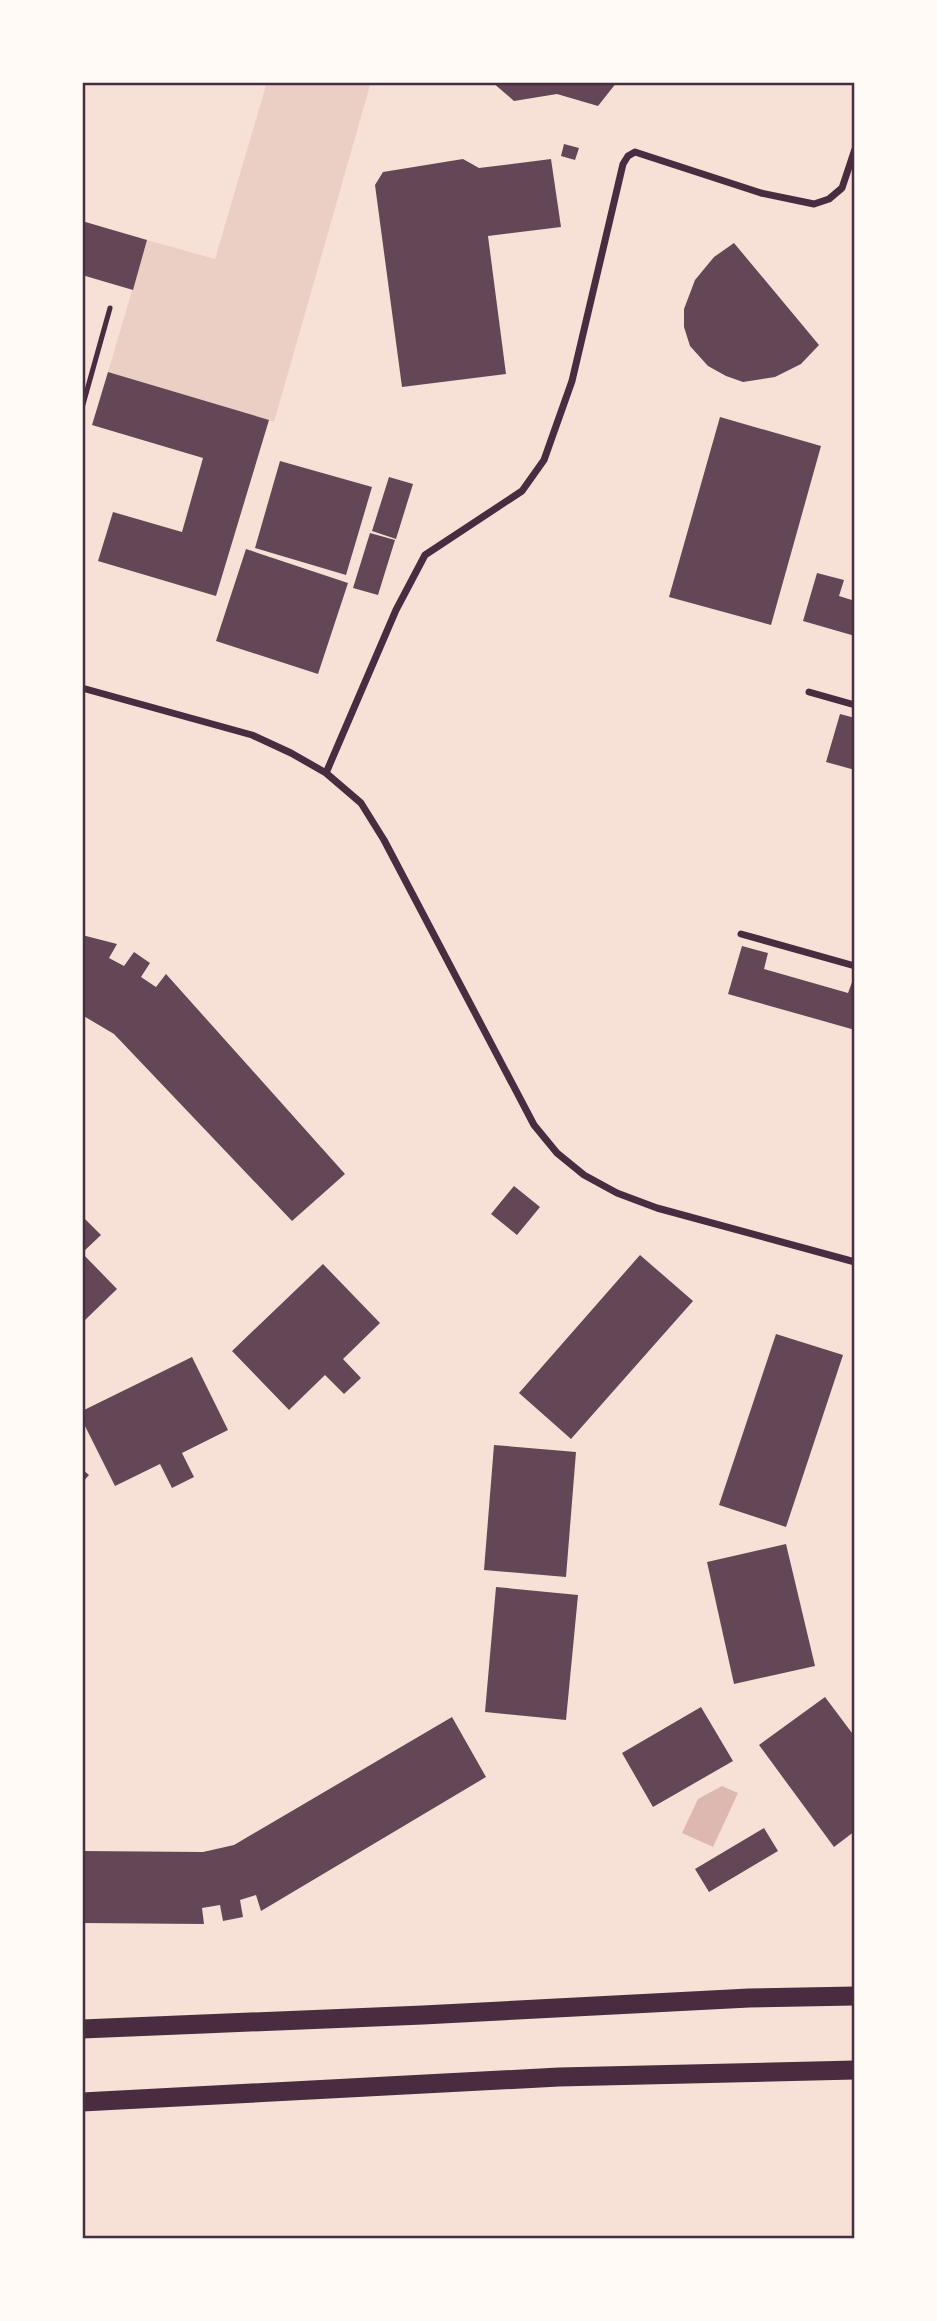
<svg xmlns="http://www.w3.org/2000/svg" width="937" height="2321" font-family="'Archivo Narrow',sans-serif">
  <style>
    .green { fill: #ebcfc5 }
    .water { fill: #dcb8b0 }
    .building { fill: #644757 }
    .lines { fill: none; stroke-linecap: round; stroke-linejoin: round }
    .service { stroke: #4a2c40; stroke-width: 5 }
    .minor { stroke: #4a2c40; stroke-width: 7 }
    .trunk { stroke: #4a2c40; stroke-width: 19 }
    .neatline { fill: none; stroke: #4a2c40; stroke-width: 2.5 }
  </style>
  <rect width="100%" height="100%" fill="#f7e1d7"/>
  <!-- green -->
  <path class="green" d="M267 82H371L274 422 108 372 147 240 215 259Z"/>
  <!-- water -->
  <path class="water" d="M722 1786 738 1793 713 1847 682 1833 698 1799Z"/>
  <!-- building -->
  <path class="building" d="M492 82H617L598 106 557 94 514 101Z
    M564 144 579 148 575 160 561 156Z
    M463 159 479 168 551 159 561 227 488 236 506 374 402 387 375 185 383 172Z
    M82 221 147 240 133 290 82 275Z
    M734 243 819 345 801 364 775 377 743 382 726 376 708 366 690 346 684 327V309L695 280 714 257Z
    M108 372 269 420 216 596 98 561 113 512 182 532 203 458 92 425Z
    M720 417 821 446 771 625 669 597Z
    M280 461 372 487 346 575 255 548Z
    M389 477 413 484 396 539 372 531Z
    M370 533 395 540 378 595 353 588Z
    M246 549 348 583 318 674 216 641Z
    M817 573 844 580 839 596 855 601V636L803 621Z
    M840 714 855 718V770L826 762Z
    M82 935 117 944 109 958 124 966 134 952 150 963 141 977 156 987 166 974 345 1174 292 1221 114 1034 82 1015Z
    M742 946 768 953 764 969 848 993 855 974V1030L728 994Z
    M514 1186 540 1207 517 1235 491 1214Z
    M84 1218 101 1235 82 1253V1219Z
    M82 1253 117 1289 82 1323Z
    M640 1255 693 1301 571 1439 519 1393Z
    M323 1264 380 1323 343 1359 361 1378 344 1394 325 1375 289 1410 232 1351Z
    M776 1334 843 1355 786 1527 719 1505Z
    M192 1357 228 1430 182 1453 194 1477 172 1488 160 1464 115 1486 82 1420V1411Z
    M494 1445 576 1452 566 1577 484 1570Z
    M82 1469 89 1475 82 1483Z
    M786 1544 815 1666 734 1684 707 1562Z
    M496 1587 578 1595 566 1720 485 1712Z
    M825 1697 855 1737V1831L834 1847 759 1745Z
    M701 1707 733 1761 653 1807 622 1753Z
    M452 1717 486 1777 261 1911 256 1895 240 1900 243 1917 223 1921 220 1905 202 1908 204 1924 82 1923V1851L203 1852 234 1845Z
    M764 1828 778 1851 709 1892 695 1869Z"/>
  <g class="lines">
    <!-- service -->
    <path class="service" d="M82 408 110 308"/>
    <!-- minor -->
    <path class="minor" d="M82 688 252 735 291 753 326 773 361 803 384 840 534 1125 557 1153 584 1175 617 1193 657 1208 855 1262
      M809 692 855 705
      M326 773 396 610 425 555 522 491 544 460 572 381 623 164 628 156 635 152 761 193 814 204 829 199 842 188 855 149
      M741 934 855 966"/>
    <!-- trunk -->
    <path class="trunk" d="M82 2029 423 2015 749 1998 855 1996
      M82 2102 559 2077 855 2070"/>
  </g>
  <!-- border -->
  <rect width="937" height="2321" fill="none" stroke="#fffaf5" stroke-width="168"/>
  <rect x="84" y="84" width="769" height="2153" class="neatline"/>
</svg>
